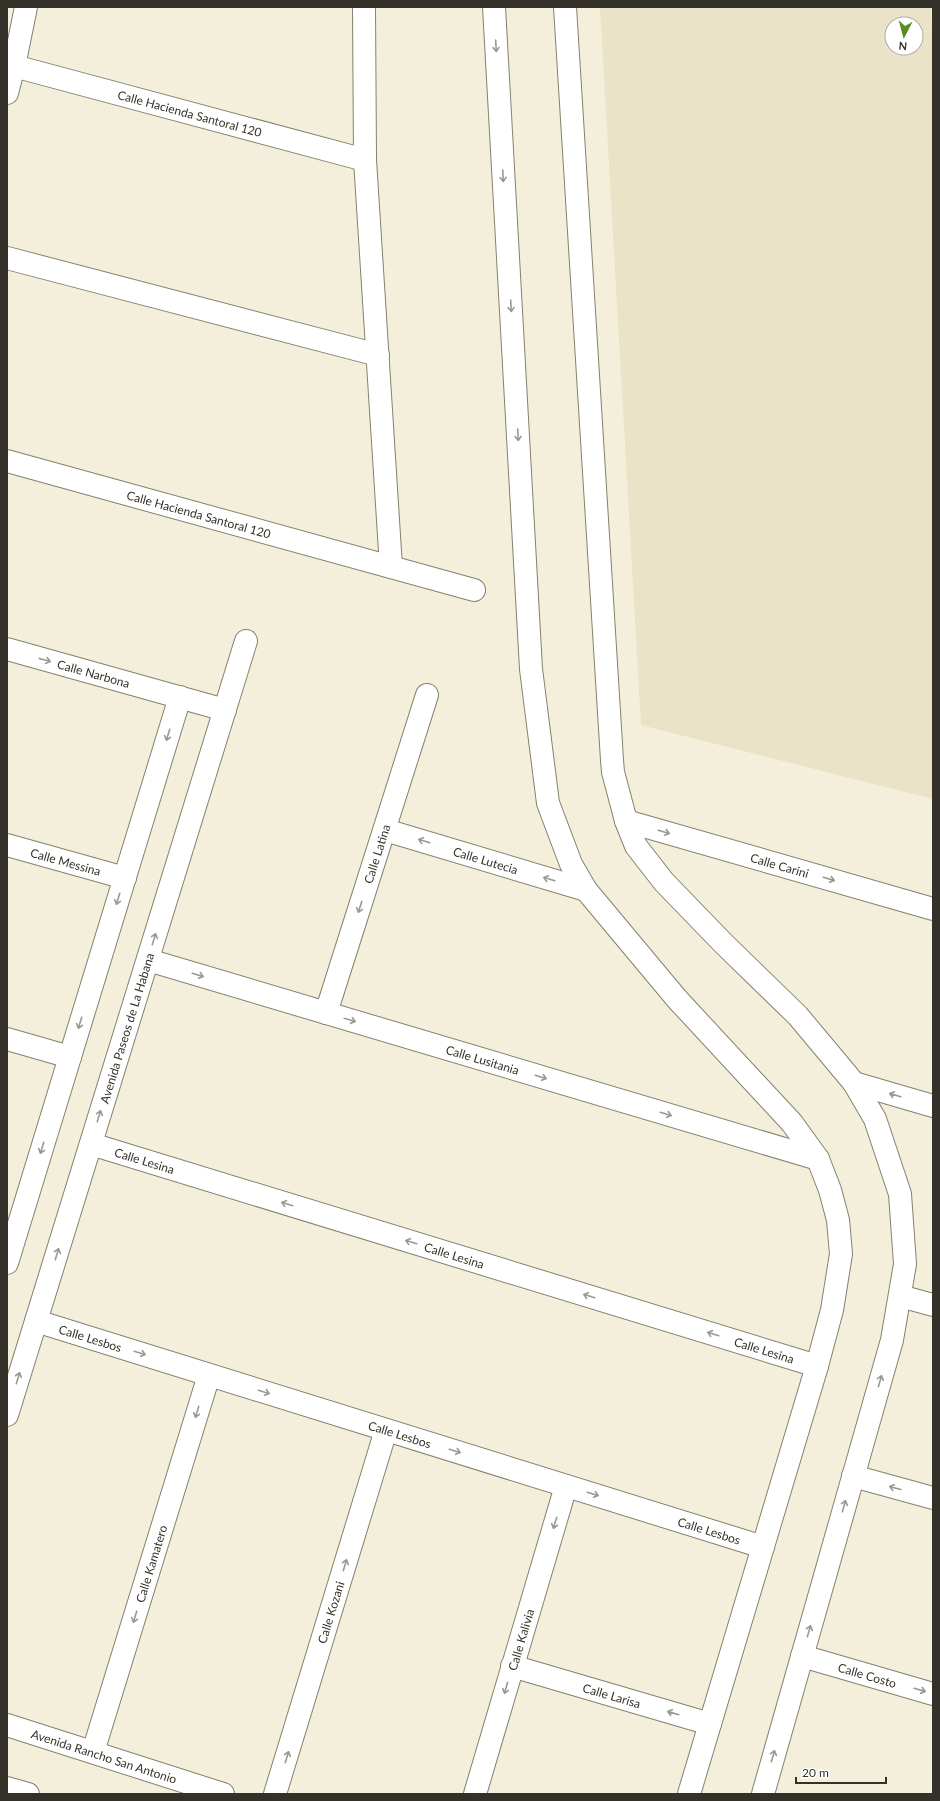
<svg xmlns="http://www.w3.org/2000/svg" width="940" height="1801" font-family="Lato,sans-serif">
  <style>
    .built { fill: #eae3c8; fill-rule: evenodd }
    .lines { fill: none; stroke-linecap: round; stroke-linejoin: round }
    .minor-casing { stroke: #85816f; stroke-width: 24 }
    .minor { stroke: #fff; stroke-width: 22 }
    .oneway { stroke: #999894 }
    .labels { text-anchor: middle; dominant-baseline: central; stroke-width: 4; stroke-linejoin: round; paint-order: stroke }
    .street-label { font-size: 12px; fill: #333129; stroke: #fff }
  </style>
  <rect width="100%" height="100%" fill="#f3efda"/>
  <!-- built -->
  <path class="built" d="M600 7H931L933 54V799L641 725ZM892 24H916V48H892Z"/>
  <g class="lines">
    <defs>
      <g id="minor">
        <path d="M364 7 365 160 391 567"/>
        <path d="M494 7 531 669 548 803 571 864 586 890 677 999 792 1123 818 1159 830 1190 838 1220 841 1254 832 1310 817 1366 689 1794"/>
        <path d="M565 7 612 760 613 772 626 821 636 846 664 882 723 943 798 1016 854 1083 875 1119 900 1194 905 1264 892 1340 763 1794"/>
        <path id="s1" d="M14 66 365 160"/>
        <path d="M7 93 14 66 26 7"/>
        <path d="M7 258 378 355"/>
        <path id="s2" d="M7 461 474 590"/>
        <path id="s3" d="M7 649 225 710"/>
        <path id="s4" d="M626 821 933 909"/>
        <path id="s5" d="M385 830 586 890"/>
        <path id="s6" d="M7 845 125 878"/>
        <path id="s7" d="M148 960 818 1159"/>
        <path id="s8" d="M326 1013 427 695"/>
        <path d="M7 1039 70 1057"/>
        <path d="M854 1083 933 1106"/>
        <path id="s9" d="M91 1144 817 1366"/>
        <path d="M7 1263 180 697"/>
        <path d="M900 1296 933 1305"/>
        <path id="s10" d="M36 1321 763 1547"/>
        <path id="s11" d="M7 1415 246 641"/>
        <path d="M853 1476 933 1498"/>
        <path id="s12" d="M802 1656 933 1694"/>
        <path id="s13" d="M512 1666 710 1724"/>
        <path id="s14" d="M7 1725 223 1794"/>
        <path id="s15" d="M93 1752 209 1375"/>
        <path d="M7 1788 28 1794"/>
        <path id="s16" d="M275 1794 386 1430"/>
        <path id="s17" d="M475 1794 566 1486"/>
      </g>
    </defs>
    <!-- minor casing -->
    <use href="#minor" class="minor-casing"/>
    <!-- minor -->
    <use href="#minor" class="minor"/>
  </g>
  <!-- one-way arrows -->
  <defs><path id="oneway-shaft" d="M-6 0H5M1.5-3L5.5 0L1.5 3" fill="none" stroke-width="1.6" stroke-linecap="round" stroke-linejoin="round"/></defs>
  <g class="oneway">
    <use href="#oneway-shaft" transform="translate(496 46) rotate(87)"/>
    <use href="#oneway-shaft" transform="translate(503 176) rotate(87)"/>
    <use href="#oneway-shaft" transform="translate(511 306) rotate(87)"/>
    <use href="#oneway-shaft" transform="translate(518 435) rotate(87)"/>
    <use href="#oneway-shaft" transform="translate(45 660) rotate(15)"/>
    <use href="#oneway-shaft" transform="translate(168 735) rotate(107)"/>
    <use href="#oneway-shaft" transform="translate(664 832) rotate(16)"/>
    <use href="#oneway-shaft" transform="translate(424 841) rotate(-163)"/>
    <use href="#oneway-shaft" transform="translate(549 879) rotate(-163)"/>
    <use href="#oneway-shaft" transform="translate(829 879) rotate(16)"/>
    <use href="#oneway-shaft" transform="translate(118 899) rotate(107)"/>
    <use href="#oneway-shaft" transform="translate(360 907) rotate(108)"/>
    <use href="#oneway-shaft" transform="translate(154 939) rotate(-73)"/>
    <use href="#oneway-shaft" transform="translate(198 975) rotate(17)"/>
    <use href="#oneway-shaft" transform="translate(350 1020) rotate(17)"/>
    <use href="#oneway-shaft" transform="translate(80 1023) rotate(107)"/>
    <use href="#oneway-shaft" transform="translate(541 1077) rotate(17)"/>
    <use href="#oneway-shaft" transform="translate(895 1095) rotate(-164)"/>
    <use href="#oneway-shaft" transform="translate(666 1114) rotate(17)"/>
    <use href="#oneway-shaft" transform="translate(99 1116) rotate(-73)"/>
    <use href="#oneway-shaft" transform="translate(42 1148) rotate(107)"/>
    <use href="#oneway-shaft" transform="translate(287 1204) rotate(-163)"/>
    <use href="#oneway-shaft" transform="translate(411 1242) rotate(-163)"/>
    <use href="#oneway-shaft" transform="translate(57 1254) rotate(-73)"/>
    <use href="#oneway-shaft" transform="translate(589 1296) rotate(-163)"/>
    <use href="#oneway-shaft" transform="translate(713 1334) rotate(-163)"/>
    <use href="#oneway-shaft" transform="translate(140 1353) rotate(17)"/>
    <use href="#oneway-shaft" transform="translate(18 1378) rotate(-73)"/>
    <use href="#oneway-shaft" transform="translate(880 1381) rotate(-74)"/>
    <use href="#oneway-shaft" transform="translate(264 1392) rotate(17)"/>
    <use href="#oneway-shaft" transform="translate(197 1412) rotate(107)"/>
    <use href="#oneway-shaft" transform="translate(455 1451) rotate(17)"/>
    <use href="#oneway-shaft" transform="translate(895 1488) rotate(-165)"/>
    <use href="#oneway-shaft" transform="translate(593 1494) rotate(17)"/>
    <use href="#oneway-shaft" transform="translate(844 1506) rotate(-74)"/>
    <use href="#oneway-shaft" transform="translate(555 1523) rotate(107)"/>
    <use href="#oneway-shaft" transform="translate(345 1565) rotate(-73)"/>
    <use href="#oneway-shaft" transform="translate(135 1617) rotate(107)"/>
    <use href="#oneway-shaft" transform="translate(809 1631) rotate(-74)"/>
    <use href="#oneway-shaft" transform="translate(506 1688) rotate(106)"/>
    <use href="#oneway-shaft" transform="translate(920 1690) rotate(16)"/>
    <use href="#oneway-shaft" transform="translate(673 1713) rotate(-164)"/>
    <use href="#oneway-shaft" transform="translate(773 1756) rotate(-74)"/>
    <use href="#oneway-shaft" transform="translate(287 1757) rotate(-73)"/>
  </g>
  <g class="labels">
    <!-- street labels -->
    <g class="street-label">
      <text stroke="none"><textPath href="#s1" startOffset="182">Calle Hacienda Santoral 120</textPath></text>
      <text stroke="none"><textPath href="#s2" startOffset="199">Calle Hacienda Santoral 120</textPath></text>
      <text stroke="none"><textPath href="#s3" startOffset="90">Calle Narbona</textPath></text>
      <text stroke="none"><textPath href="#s8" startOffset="167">Calle Latina</textPath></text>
      <text stroke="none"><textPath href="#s5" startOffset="105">Calle Lutecia</textPath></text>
      <text stroke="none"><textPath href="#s6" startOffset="61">Calle Messina</textPath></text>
      <text stroke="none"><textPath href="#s4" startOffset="160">Calle Carini</textPath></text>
      <text stroke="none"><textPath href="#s11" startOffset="405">Avenida Paseos de La Habana</textPath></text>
      <text stroke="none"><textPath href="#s7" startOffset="349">Calle Lusitania</textPath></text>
      <text stroke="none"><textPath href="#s9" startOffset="56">Calle Lesina</textPath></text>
      <text stroke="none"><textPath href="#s9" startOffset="380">Calle Lesina</textPath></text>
      <text stroke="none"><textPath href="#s10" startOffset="57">Calle Lesbos</textPath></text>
      <text stroke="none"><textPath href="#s9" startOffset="704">Calle Lesina</textPath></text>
      <text stroke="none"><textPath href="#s10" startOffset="381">Calle Lesbos</textPath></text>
      <text stroke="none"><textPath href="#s10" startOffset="705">Calle Lesbos</textPath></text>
      <text stroke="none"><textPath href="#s15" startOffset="197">Calle Kamatero</textPath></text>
      <text stroke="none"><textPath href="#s16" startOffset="190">Calle Kozani</textPath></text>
      <text stroke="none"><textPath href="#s17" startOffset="161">Calle Kalivia</textPath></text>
      <text stroke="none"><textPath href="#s12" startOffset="68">Calle Costo</textPath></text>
      <text stroke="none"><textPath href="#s13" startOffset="104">Calle Larisa</textPath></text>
      <text stroke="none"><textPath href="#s14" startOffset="102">Avenida Rancho San Antonio</textPath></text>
    </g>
  </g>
  <!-- border -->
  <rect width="940" height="1801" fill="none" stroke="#333129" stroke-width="16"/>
  <!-- north arrow -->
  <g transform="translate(904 36) rotate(186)"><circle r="19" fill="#ffffff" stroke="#adada9"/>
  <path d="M0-3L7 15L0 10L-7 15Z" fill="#5a8c22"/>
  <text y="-6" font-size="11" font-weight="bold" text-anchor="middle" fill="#333129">N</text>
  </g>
  <!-- scale -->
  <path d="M796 1777v6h90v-6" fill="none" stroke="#333129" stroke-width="2"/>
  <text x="802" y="1777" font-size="12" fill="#333129" stroke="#ffffff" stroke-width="3" paint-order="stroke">20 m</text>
</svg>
